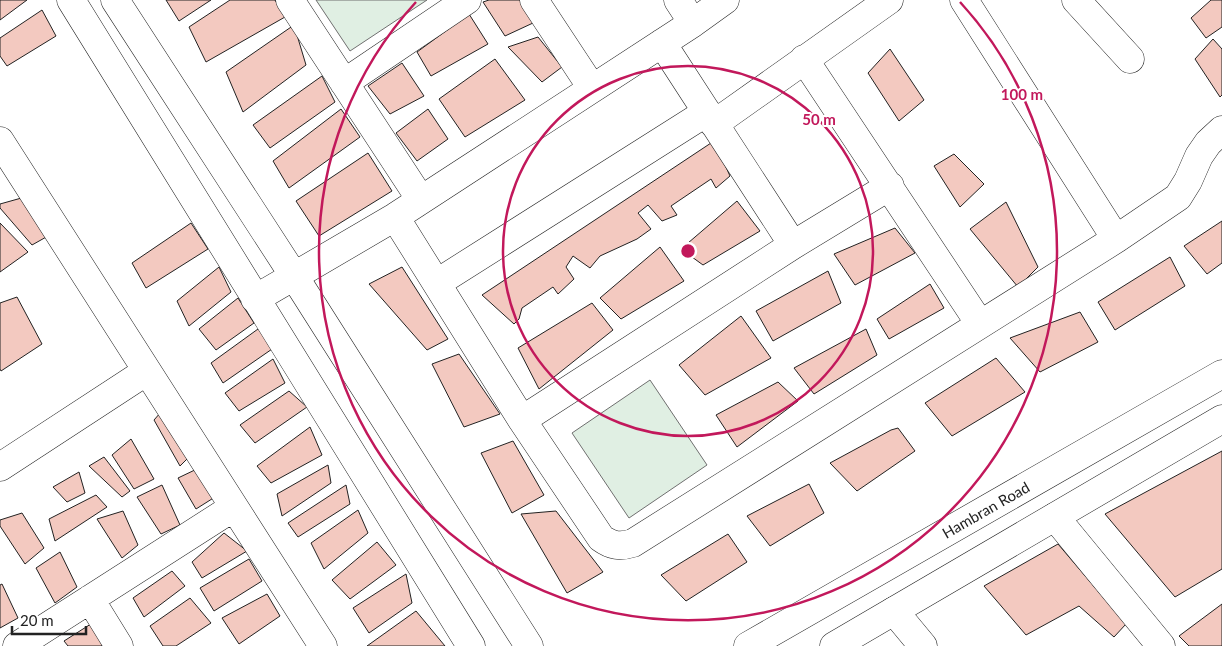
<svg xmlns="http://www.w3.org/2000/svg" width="1222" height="646" font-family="Lato,sans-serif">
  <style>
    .green { fill: #e0efe3; stroke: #6f6f6f }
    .building { fill: #f3c9c0; stroke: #222 }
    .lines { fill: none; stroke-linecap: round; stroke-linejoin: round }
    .minor-casing { stroke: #222; stroke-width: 29 }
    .major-casing { stroke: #222; stroke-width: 29 }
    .minor { stroke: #fff; stroke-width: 28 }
    .major { stroke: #fff; stroke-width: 28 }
    .ring { fill: none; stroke: #c2185b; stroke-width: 2.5 }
    .labels { text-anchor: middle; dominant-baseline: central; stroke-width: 4; stroke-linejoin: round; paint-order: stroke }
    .street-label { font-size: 15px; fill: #222; stroke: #fff }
    .centre { fill: #c2185b; stroke: #fff; stroke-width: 2.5 }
    .ring-label { font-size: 15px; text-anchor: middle; font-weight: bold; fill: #c2185b; stroke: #fff; stroke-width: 4; stroke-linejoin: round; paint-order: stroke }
  </style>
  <rect width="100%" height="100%" fill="#fff"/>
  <!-- green -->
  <path class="green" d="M316 0H427L350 51Z
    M650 380 707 465 629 518 572 433Z"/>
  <!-- building -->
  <path class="building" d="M0 0H27L0 20Z
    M166 0H211L179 21Z
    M230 0H275L285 17 206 62 189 27Z
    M489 0H521L533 23 505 36 483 2Z
    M1211 0H1222V27L1206 38 1191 18Z
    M42 10 56 36 7 66 0 56V38Z
    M469 14 488 44 431 76 417 52Z
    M294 25 306 65 243 112 226 72Z
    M538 37 562 67 542 82 508 47Z
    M1213 39 1222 49V95L1220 97 1195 59Z
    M890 49 924 100 899 121 868 73Z
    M495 59 525 100 465 137 439 99Z
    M402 63 424 96 390 114 368 86Z
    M322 76 335 102 270 148 253 125Z
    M341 109 360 137 289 188 273 161Z
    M428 109 448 139 417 161 396 133Z
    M714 141 730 176 716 188 711 179 671 206 677 215 662 221 648 205 638 213 651 229 637 239 600 256 590 268 573 256 566 267 574 279 558 294 553 287 522 308 519 319 514 324 482 295Z
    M368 153 392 191 319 236 296 201Z
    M954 154 984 184 960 207 934 166Z
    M25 197 48 236 32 245 0 208V204Z
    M737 201 760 231 703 265 681 249Z
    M1006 202 1038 267 1018 287 970 229Z
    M1222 221V263L1207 274 1184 246Z
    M0 223 28 252 0 272Z
    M191 223 208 249 146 288 132 263Z
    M895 228 915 253 855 285 834 254Z
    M660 247 684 281 621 319 600 298Z
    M1170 257 1185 286 1115 330 1098 302Z
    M219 267 231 292 189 326 177 301Z
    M402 267 448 339 427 350 369 284Z
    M828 271 841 303 773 341 756 311Z
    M930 284 944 308 889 339 877 319Z
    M17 297 42 344 1 371 0 369V303Z
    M238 298 254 323 216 350 199 329Z
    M592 303 613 330 539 389 518 348Z
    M1080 312 1098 342 1040 372 1010 338Z
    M741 316 771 358 705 395 679 365Z
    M258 329 275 347 223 383 211 363Z
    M866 329 877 355 814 394 794 368Z
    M459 354 500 414 464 427 432 364Z
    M996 358 1025 392 952 436 925 403Z
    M273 359 285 383 239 411 225 393Z
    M778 382 798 401 737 447 716 415Z
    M289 391 307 407 255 443 240 425Z
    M161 412 192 454 180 466 154 420Z
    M310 427 322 455 271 483 257 466Z
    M898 428 915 451 857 491 830 463 891 430Z
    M131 439 154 479 134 489 112 455Z
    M513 441 544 495 512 513 481 453Z
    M1222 451V569L1175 597 1105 514Z
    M104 457 130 491 122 497 89 466Z
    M328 465 331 483 282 516 277 494Z
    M199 468 215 497 196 509 178 478Z
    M79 472 85 493 67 502 53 487Z
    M809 484 824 513 770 546 747 516Z
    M162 485 180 525 161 534 137 497Z
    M346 485 350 504 298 537 288 523Z
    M96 495 107 507 55 541 49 519Z
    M358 510 368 533 324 569 311 543Z
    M123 511 138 545 122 558 97 519Z
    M556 511 603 572 567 593 521 514Z
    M22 513 44 548 25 564 0 526V520Z
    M224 533 247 551 202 578 192 562Z
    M728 534 747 562 686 601 661 575Z
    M377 542 396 565 350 599 332 580Z
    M1058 544 1126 624 1114 637 1079 606 1026 635 984 586Z
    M60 552 77 587 55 603 36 568Z
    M249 559 262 581 214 611 200 588Z
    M172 571 185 586 144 617 133 598Z
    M406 574 412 603 369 633 353 608Z
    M2 584 18 618 0 628V585Z
    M267 594 280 616 239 644 222 618Z
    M190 598 211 623 176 646H163L150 626Z
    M1222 604V646H1189L1179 636Z
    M416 611 445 646H367Z
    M94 622 105 644 101 646H68L64 641Z"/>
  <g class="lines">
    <defs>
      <path id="minor" d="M71 0 471 646
        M115 0 294 276 529 646
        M290 0 421 200
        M534 0 592 88
        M678 0 693 23
        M964 0 1116 239
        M1076 0 1130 59
        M662 43 793 245
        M804 59 980 324
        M344 83 467 0
        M714 124 889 0
        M0 141 323 646
        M395 217 522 420 601 538C612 546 620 547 633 543L1116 239 1178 197 1188 181 1199 156 1208 143 1222 130
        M437 283 707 112
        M255 299 395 217 693 23 725 0
        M522 420 793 245 890 186
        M0 467 147 371
        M1055 517 1161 646
        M90 599 119 646
        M894 611 923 646
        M17 646 234 507"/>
      <g id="major">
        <path id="s1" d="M748 646 1222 374"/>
        <path d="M834 646 1222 419"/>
      </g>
    </defs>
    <!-- minor casing -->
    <use href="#minor" class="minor-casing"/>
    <!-- major casing -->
    <use href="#major" class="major-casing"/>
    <!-- minor -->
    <use href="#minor" class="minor"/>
    <!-- major -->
    <use href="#major" class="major"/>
  </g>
  <!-- distance rings -->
  <g class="ring">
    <circle cx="688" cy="251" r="185"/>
    <path d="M960 2A369 369 0 1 1 416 2"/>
  </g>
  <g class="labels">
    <!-- street labels -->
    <g class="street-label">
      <text stroke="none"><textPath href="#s1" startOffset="274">Hambran Road</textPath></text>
    </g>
  </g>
  <circle cx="688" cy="251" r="8" class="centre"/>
  <g class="ring-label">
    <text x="1022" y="100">100 m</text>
    <text x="819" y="125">50 m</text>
  </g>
  <!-- scale -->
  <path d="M12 626v8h74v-8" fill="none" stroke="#222222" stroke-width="2.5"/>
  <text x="20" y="626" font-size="15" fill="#222222" stroke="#ffffff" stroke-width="4" paint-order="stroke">20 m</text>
</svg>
